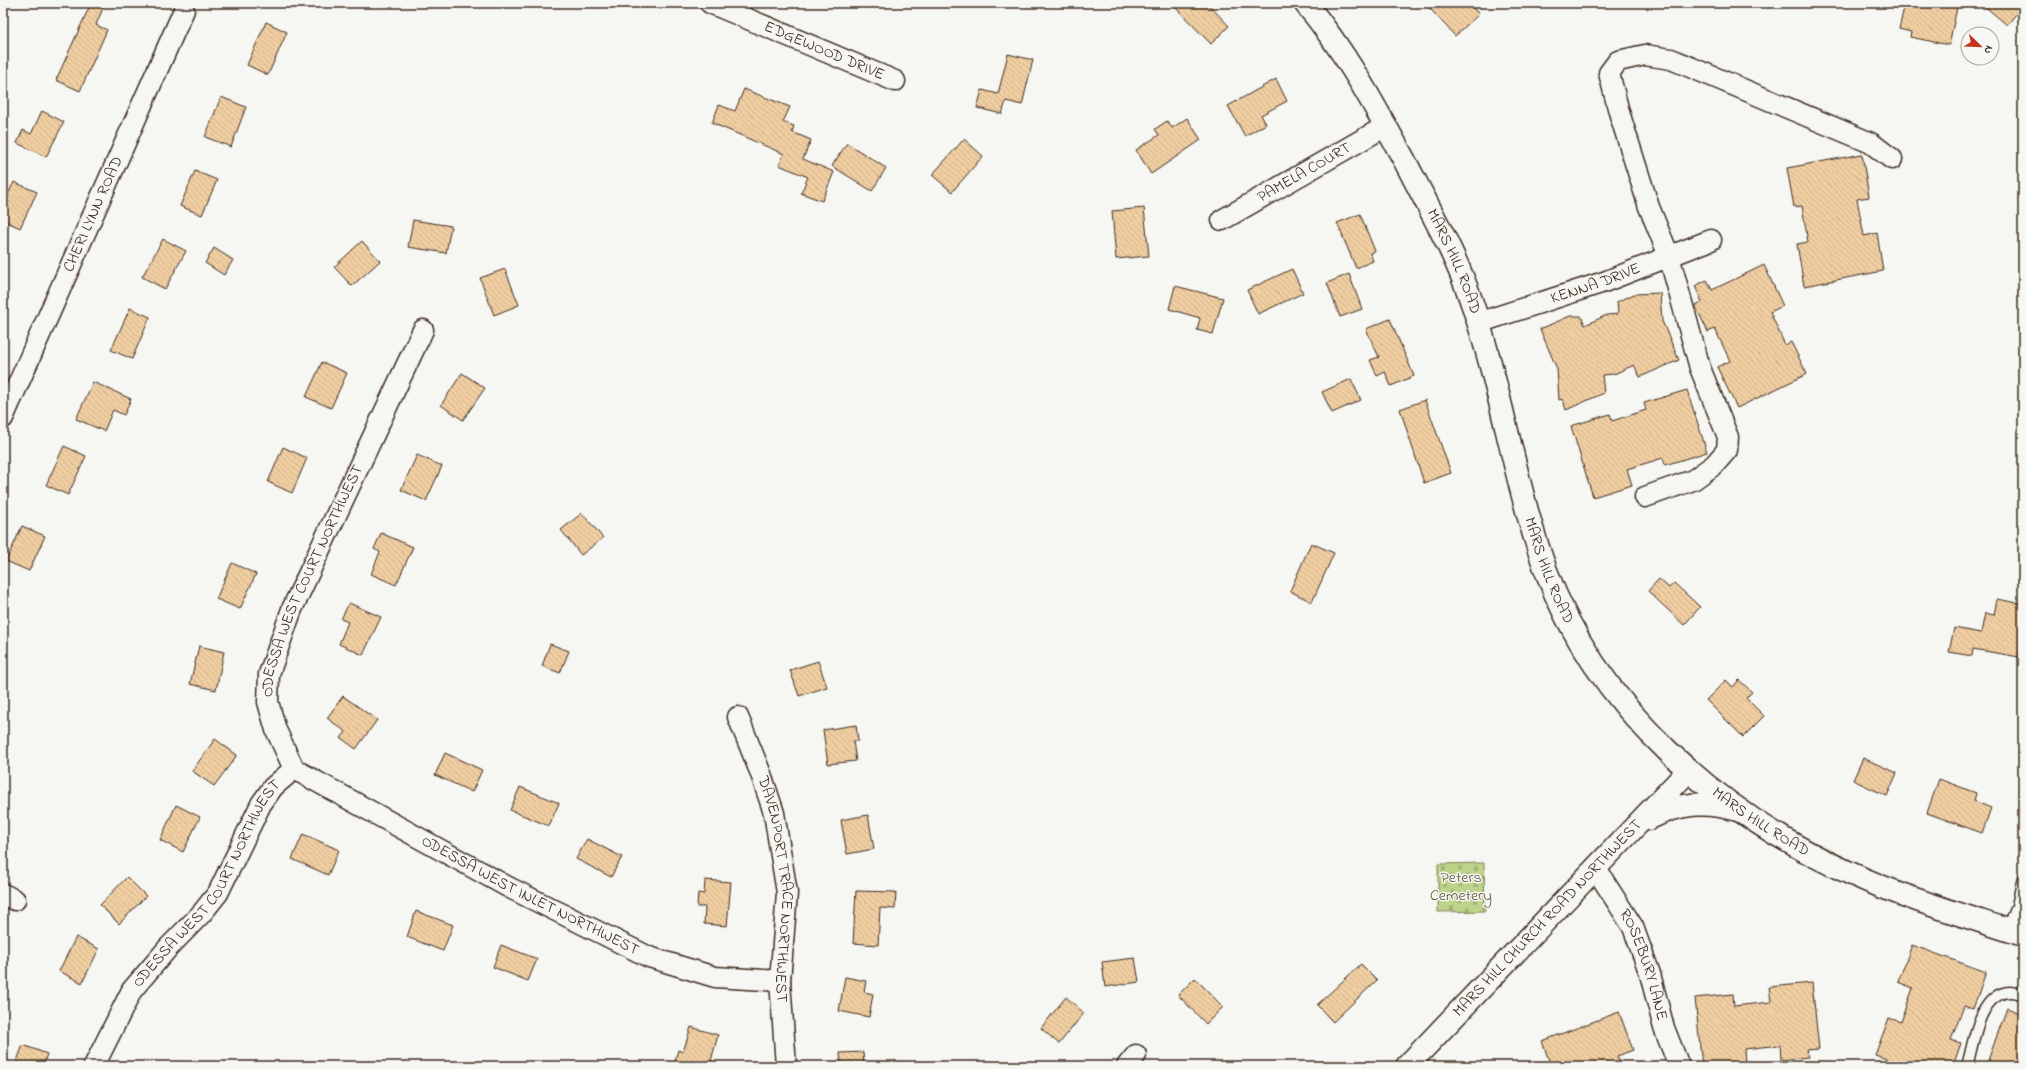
<svg xmlns="http://www.w3.org/2000/svg" width="2026" height="1069" font-family="'Indie Flower',sans-serif">
  <style>
    .cemetery { fill: url(#cemetery-stones); stroke: #7c7e54 }
    .building { fill: url(#building-back-hatch); stroke: #3b2a1e }
    .lines { fill: none; stroke-linecap: round; stroke-linejoin: round }
    .service-casing { stroke: #3b2a1e; stroke-width: 13 }
    .minor-casing { stroke: #3b2a1e; stroke-width: 23 }
    .tertiary-casing { stroke: #3b2a1e; stroke-width: 25 }
    .primary-casing { stroke: #3b2a1e; stroke-width: 25 }
    .service { stroke: #f6f6f2; stroke-width: 10 }
    .minor { stroke: #f6f6f2; stroke-width: 20 }
    .tertiary { stroke: #f6f6f2; stroke-width: 22 }
    .primary { stroke: #f6f6f2; stroke-width: 22 }
    .labels { text-anchor: middle; dominant-baseline: central; stroke-width: 3; stroke-linejoin: round; paint-order: stroke }
    .street-label { font-size: 16px; fill: #3b2a1e; stroke: #f6f6f2 }
    .park-label { font-size: 16px; fill: #5c5439; stroke: #f6f6f2 }
  </style>
  <defs>
    <pattern id="cemetery-stones" width="16" height="16" patternUnits="userSpaceOnUse"><rect width="16" height="16" fill="#bdd389"/><path d="M2 7V4a2 2 0 0 1 4 0v3zM10 15v-3a2 2 0 0 1 4 0v3z" fill="#a3b576"/></pattern>
    <pattern id="building-back-hatch" width="6" height="6" patternUnits="userSpaceOnUse"><rect width="6" height="6" fill="#f0cea2"/><path d="M-1 5l2 2M0 0l6 6M5-1l2 2" fill="none" stroke="#cfb18b"/></pattern>
  </defs>
  <rect width="100%" height="100%" fill="#f6f6f2"/>
  <filter id="ink" filterUnits="userSpaceOnUse"><feTurbulence type="fractalNoise" baseFrequency=".025" numOctaves="2"/><feDisplacementMap in="SourceGraphic" scale="8" xChannelSelector="R" yChannelSelector="G"/><feConvolveMatrix kernelMatrix="1 2 1 2 8 2 1 2 1" color-interpolation-filters="sRGB"/></filter>
  <g filter="url(#ink)">
    <!-- cemetery -->
    <path class="cemetery" d="M1484 863 1485 911 1438 912V864Z"/>
    <!-- building -->
    <path class="building" d="M91 3H105L96 25 107 30 80 91 56 80Z
      M1171 3H1207L1229 26 1211 44Z
      M1425 3H1468L1479 14 1455 36Z
      M1905 3H1958L1949 45 1910 37 1911 32 1899 29Z
      M1981 3H2023V6L2007 25Z
      M266 22 287 32 268 75 247 65Z
      M1008 54 1033 60 1022 105 1006 101 1002 114 977 108 982 90 998 94Z
      M1276 79 1287 101 1261 115 1266 124 1245 136 1228 106Z
      M744 89 790 107 783 122 794 126 792 132 811 140 803 159 834 172 822 201 801 193 808 177 779 165 784 154 712 123 719 105 735 111Z
      M221 97 246 107 231 147 205 137Z
      M42 111 64 122 46 157 17 143 23 130 31 134Z
      M1187 118 1201 140 1151 174 1136 150 1159 135 1155 129 1167 121 1172 128Z
      M964 139 983 156 952 192 932 175Z
      M847 143 886 168 872 191 832 166Z
      M1862 154 1869 197 1857 199 1864 236 1877 233 1883 271 1804 286 1797 244 1808 242 1802 206 1794 207 1787 168Z
      M195 171 217 180 202 215 180 206Z
      M14 182 37 192 20 228 3 220V204Z
      M1144 208 1149 256 1116 259 1112 211Z
      M1360 214 1375 251 1370 253 1373 261 1356 268 1337 223Z
      M413 220 451 226 446 253 408 247Z
      M163 239 186 251 165 289 142 277Z
      M362 241 380 261 352 286 334 267Z
      M214 248 233 260 224 275 205 263Z
      M1764 265 1783 306 1770 312 1785 345 1791 342 1807 374 1737 408 1717 367 1730 361 1715 329 1708 332 1695 305 1702 302 1695 286 1707 280 1712 290Z
      M505 269 519 305 494 315 480 278Z
      M1292 269 1303 293 1258 314 1247 290Z
      M1349 274 1362 309 1340 317 1327 283Z
      M1175 286 1223 298 1213 334 1197 330 1200 318 1169 309Z
      M1660 293 1662 321 1679 360 1640 377 1634 365 1614 374 1602 375 1604 393 1566 410 1563 399 1559 400 1557 369 1540 329 1570 316H1581L1585 325 1607 315 1618 314 1617 302 1634 294Z
      M130 308 150 317 132 359 111 350Z
      M1390 319 1414 376 1391 386 1385 372 1377 376 1370 360 1379 357 1366 329Z
      M322 362 347 373 331 408 306 397Z
      M462 373 485 388 463 420 441 405Z
      M1351 379 1361 400 1332 413 1322 392Z
      M93 382 131 399 124 415 113 410 104 431 76 419Z
      M1687 390 1707 452 1665 465 1663 458 1627 469 1632 485 1593 497 1571 426 1610 414 1612 421 1646 410 1644 403Z
      M1425 400 1451 473 1424 483 1400 409Z
      M64 446 86 456 68 495 46 485Z
      M283 447 307 458 292 493 268 482Z
      M417 455 442 466 426 501 401 490Z
      M582 513 603 538 581 555 561 530Z
      M22 526 45 536 29 571 6 561Z
      M381 533 413 547 396 585 371 574 380 552 374 549Z
      M1311 543 1334 553 1312 602 1290 591Z
      M232 563 256 574 240 609 216 599Z
      M1659 579 1669 588 1674 583 1700 607 1684 625 1648 591Z
      M1997 599 2023 604V634L2019 657 1973 649 1972 656 1949 652 1954 628 1981 633 1985 613 1994 615Z
      M349 603 381 617 363 655 339 644 348 622 341 619Z
      M550 644 569 651 560 673 542 666Z
      M199 646 224 652 216 690 190 684Z
      M818 661 827 687 799 696 790 670Z
      M1726 680 1733 687 1739 680 1752 692 1746 698 1764 716 1743 737 1706 700Z
      M343 696 377 720 356 749 341 738 346 732 327 718Z
      M856 725 858 741H853L856 761 828 764 823 730Z
      M215 739 237 755 214 786 192 771Z
      M445 753 482 770 472 792 435 775Z
      M1863 758 1897 773 1887 796 1853 780Z
      M1939 779 1976 793 1974 801 1991 808 1982 833 1927 813Z
      M520 787 559 803 549 826 510 810Z
      M176 805 200 817 183 852 160 840Z
      M868 815 874 849 847 854 841 820Z
      M303 834 339 850 328 875 292 859Z
      M587 839 622 857 611 877 576 859Z
      M127 877 146 896 119 924 100 905Z
      M705 880 731 882 727 926 704 924 705 907H697L698 893 704 894Z
      M856 891 896 892 895 909 880 908 878 945 853 943Z
      M416 911 453 925 443 951 407 937Z
      M76 937 99 949 82 983 59 971Z
      M501 945 537 959 528 981 493 967Z
      M1912 945 1986 972 1973 1009 1964 1006 1951 1040 1961 1043 1953 1066H1906L1875 1055 1889 1018 1901 1022 1913 988 1898 982Z
      M1135 958 1139 982 1105 987 1102 962Z
      M1361 964 1377 980 1333 1022 1317 1005Z
      M845 977 866 981 864 992 873 994 869 1017 839 1011Z
      M1195 978 1223 1007 1206 1024 1178 995Z
      M1812 983 1819 1049 1807 1050 1808 1057 1781 1060 1780 1045 1744 1049 1745 1063 1702 1066 1695 998 1733 994 1734 1006 1771 1002 1769 987Z
      M1066 997 1084 1013 1059 1044 1041 1028Z
      M2007 1008 2023 1014V1066H1986Z
      M1619 1012 1633 1050 1617 1056 1621 1066H1551L1542 1041Z
      M691 1027 718 1035 711 1061 718 1063V1066H679L674 1064 678 1050 683 1052Z
      M23 1045 47 1054 43 1066H15Z
      M863 1052 864 1066H841L840 1053Z"/>
    <g class="lines">
      <defs>
        <path id="service" d="M2008 930 2017 906 2023 877
          M1967 1066C1974 1042 1979 992 2011 992 2015 992 2020 994 2023 995"/>
        <g id="minor">
          <path id="s1" d="M710 3 895 81"/>
          <path id="s2" d="M1222 220 1386 126"/>
          <path id="s3" d="M1478 323 1604 282 1711 240"/>
          <path id="s4" d="M3 418 184 10"/>
          <path d="M1645 497 1693 480 1714 465 1727 450 1728 437 1700 368 1669 256 1649 207 1619 112 1609 73 1618 61 1645 55 1671 59 1871 143 1892 159"/>
          <path id="s5" d="M738 717 761 774 774 813 787 893 780 981 786 1066"/>
          <path id="s6" d="M294 769 508 887 649 957 715 977 780 981"/>
          <path id="s7" d="M294 769 276 730 268 702 269 674 292 609 423 330"/>
          <path id="s8" d="M1596 869 1633 927 1650 974 1664 1028 1679 1066"/>
          <path d="M3 894 15 900"/>
          <path id="s9" d="M94 1066 132 990 168 948 202 913 218 893 261 804 273 787 294 769"/>
          <path d="M1127 1066 1136 1055"/>
        </g>
        <g id="tertiary">
          <path d="M1648 819C1681 802 1704 801 1739 810"/>
          <path id="s10" d="M1407 1066 1689 770"/>
        </g>
        <g id="primary">
          <path id="s11" d="M1305 3C1347 53 1377 110 1408 167 1431 212 1456 255 1472 303 1502 390 1514 482 1545 568 1596 708 1720 815 1852 874 1907 899 1966 916 2023 935"/>
        </g>
      </defs>
      <!-- service casing -->
      <use href="#service" class="service-casing"/>
      <!-- minor casing -->
      <use href="#minor" class="minor-casing"/>
      <!-- tertiary casing -->
      <use href="#tertiary" class="tertiary-casing"/>
      <!-- primary casing -->
      <use href="#primary" class="primary-casing"/>
      <!-- service -->
      <use href="#service" class="service"/>
      <!-- minor -->
      <use href="#minor" class="minor"/>
      <!-- tertiary -->
      <use href="#tertiary" class="tertiary"/>
      <!-- primary -->
      <use href="#primary" class="primary"/>
    </g>
  </g>
  <g class="labels">
    <!-- street labels -->
    <g class="street-label">
      <text stroke="none"><textPath href="#s1" startOffset="124">EDGEWOOD DRIVE</textPath></text>
      <text stroke="none"><textPath href="#s2" startOffset="95">PAMELA COURT</textPath></text>
      <text stroke="none"><textPath href="#s4" startOffset="223">CHERI LYNN ROAD</textPath></text>
      <text stroke="none"><textPath href="#s11" startOffset="299">MARS HILL ROAD</textPath></text>
      <text stroke="none"><textPath href="#s3" startOffset="124">KENNA DRIVE</textPath></text>
      <text stroke="none"><textPath href="#s11" startOffset="623">MARS HILL ROAD</textPath></text>
      <text stroke="none"><textPath href="#s7" startOffset="202">ODESSA WEST COURT NORTHWEST</textPath></text>
      <text stroke="none"><textPath href="#s11" startOffset="959">MARS HILL ROAD</textPath></text>
      <text stroke="none"><textPath href="#s9" startOffset="216">ODESSA WEST COURT NORTHWEST</textPath></text>
      <text stroke="none"><textPath href="#s5" startOffset="179">DAVENPORT TRACE NORTHWEST</textPath></text>
      <text stroke="none"><textPath href="#s6" startOffset="268">ODESSA WEST INLET NORTHWEST</textPath></text>
      <text stroke="none"><textPath href="#s10" startOffset="204">MARS HILL CHURCH ROAD NORTHWEST</textPath></text>
      <text stroke="none"><textPath href="#s8" startOffset="108">ROSEBURY LANE</textPath></text>
    </g>
    <!-- park labels -->
    <g class="park-label">
      <text x="1461" y="878">Peters<tspan x="1461" dy="18">Cemetery</tspan></text>
    </g>
  </g>
  <!-- margin -->
  <rect width="2026" height="1069" fill="none" stroke="#f6f6f2" stroke-width="16"/>
  <rect x="8" y="8" width="2010" height="1053" fill="none" stroke="#3b2a1e" stroke-width="1.5" filter="url(#ink)"/>
  <!-- north arrow -->
  <g transform="translate(1980 46) rotate(113)"><circle r="19" fill="#f6f6f2" stroke="#aba49d"/>
  <path d="M0-3L7 15L0 10L-7 15Z" fill="#c8321e"/>
  <text y="-6" font-size="11" font-weight="bold" text-anchor="middle" fill="#3b2a1e">N</text>
  </g>
</svg>
